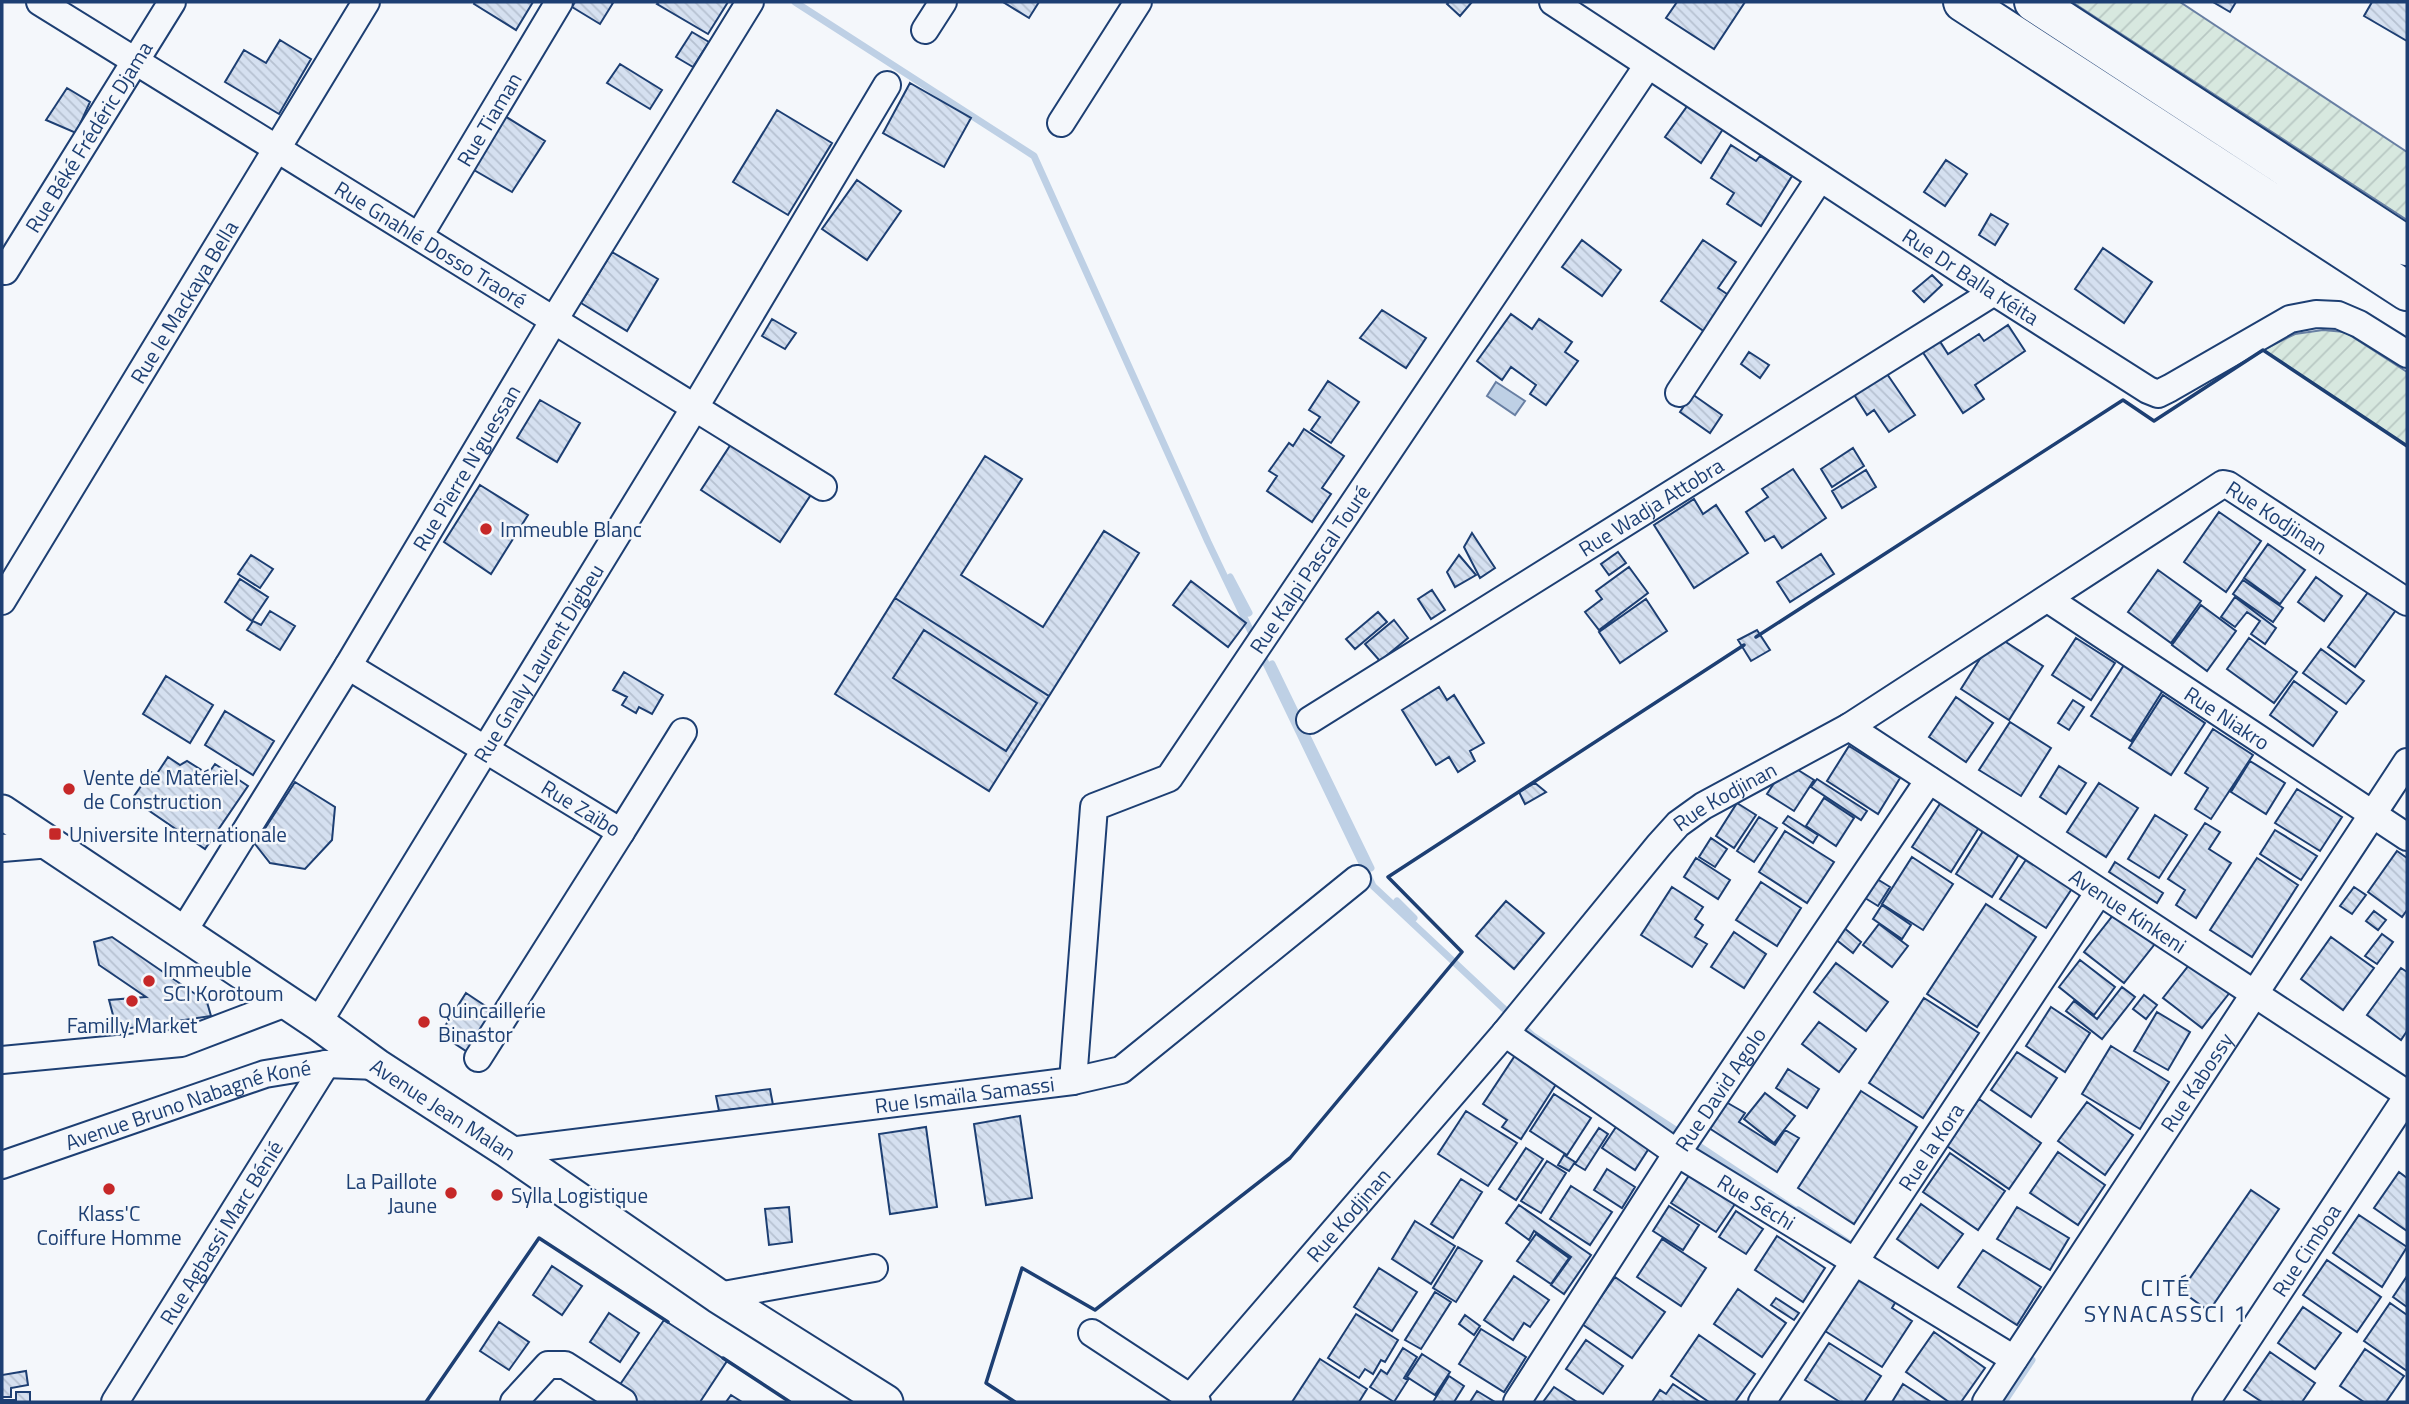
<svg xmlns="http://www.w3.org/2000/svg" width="2409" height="1404" font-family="'Titillium Web',sans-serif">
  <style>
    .garden { fill: url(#garden-furrows); stroke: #687fa3; stroke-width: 2 }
    .water { fill: #bed0e5; stroke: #687fa3; stroke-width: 2 }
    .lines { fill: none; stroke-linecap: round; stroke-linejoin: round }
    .stream { stroke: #bed0e5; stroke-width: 7 }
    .building { fill: url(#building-back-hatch); stroke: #1d3f73; stroke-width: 2; fill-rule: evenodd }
    .minor-casing { stroke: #1d3f73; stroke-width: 30 }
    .major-casing { stroke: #1d3f73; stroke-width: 37 }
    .highway-casing { stroke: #1d3f73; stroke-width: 42 }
    .minor { stroke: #f4f7fb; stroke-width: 26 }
    .major { stroke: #f4f7fb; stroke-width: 33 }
    .highway { stroke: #f4f7fb; stroke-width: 38 }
    .wall { stroke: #1d3f73; stroke-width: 3.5 }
    .poi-dot { fill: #c62828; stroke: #f4f7fb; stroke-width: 2.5 }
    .labels { text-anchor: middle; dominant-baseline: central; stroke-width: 5; stroke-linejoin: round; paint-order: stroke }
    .street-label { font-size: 21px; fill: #1d3f73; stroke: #f4f7fb }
    .poi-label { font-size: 21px; fill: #1d3f73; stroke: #f4f7fb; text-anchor: start }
    .neighbourhood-label { font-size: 23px; letter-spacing: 2px; fill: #1d3f73; stroke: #f4f7fb }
  </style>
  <defs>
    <pattern id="garden-furrows" width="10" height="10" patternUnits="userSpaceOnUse" patternTransform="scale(1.75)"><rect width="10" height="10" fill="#d7e8df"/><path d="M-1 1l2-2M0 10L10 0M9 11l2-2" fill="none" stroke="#b8c8c3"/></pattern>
    <pattern id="building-back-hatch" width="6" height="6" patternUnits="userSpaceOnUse" patternTransform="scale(1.75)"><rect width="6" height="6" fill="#d5e0f0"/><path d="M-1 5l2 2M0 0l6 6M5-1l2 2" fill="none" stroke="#b6c1d1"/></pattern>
  </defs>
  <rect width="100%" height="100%" fill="#f4f7fb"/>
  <!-- garden -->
  <path class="garden" d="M2072 2H2180L2407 152V220Z
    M2323 330 2345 332 2407 372V446L2263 350 2295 334Z"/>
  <!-- water -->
  <path class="water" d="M1496 382 1525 401 1515 415 1487 396Z"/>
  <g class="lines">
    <!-- stream -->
    <path class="stream" d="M795 2 1034 156 1208 542 1255 640
      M1230 577 1249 613
      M1261 653 1373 886 1533 1036 1683 1135
      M1272 664 1371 868
      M1397 901 1414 918
      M1693 1142 1799 1213
      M1798 1210 1850 1244
      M2004 1402 2032 1360"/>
  </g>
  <!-- building -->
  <path class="building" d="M475 2H533L516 30 474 4Z
    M575 2H611L613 3 600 24 572 7Z
    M659 2H728L708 34 657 4Z
    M1003 2H1039L1029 18Z
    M1449 2H1472L1460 16 1447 4Z
    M1677 2H1745L1714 49 1666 18Z
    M2213 2H2236L2230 12Z
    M2372 2H2407V41L2364 16Z
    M692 32 709 42 693 67 676 57Z
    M280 40 311 59 279 114 225 82 244 50 266 63Z
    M620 64 662 90 650 109 607 83Z
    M910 83 971 118 944 167 883 133Z
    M67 88 90 102 76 133 46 120Z
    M1688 105 1723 129 1701 163 1665 137Z
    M777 110 832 143 788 215 733 182Z
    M500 113 545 141 512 192 467 166Z
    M1731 145 1756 161 1760 156 1792 176 1761 226 1727 204 1734 193 1711 178Z
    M1946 160 1967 174 1945 206 1924 192Z
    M857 180 901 211 867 260 822 229Z
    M1991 214 2008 224 1995 245 1979 235Z
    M1582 240 1621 270 1602 296 1562 267Z
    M1703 240 1736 262 1718 288 1730 296 1705 332 1661 301Z
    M2103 248 2152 282 2124 323 2075 289Z
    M612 252 658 279 627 331 581 303Z
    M1932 275 1942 285 1924 302 1913 291Z
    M1382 310 1426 338 1406 368 1360 338Z
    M1511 314 1532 329 1539 319 1572 342 1565 352 1578 361 1546 405 1530 394 1536 385 1511 367 1502 380 1477 361Z
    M772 319 796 333 785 349 762 336Z
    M2008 325 2025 351 1975 385 1984 399 1963 413 1922 351 1939 340 1948 354 1979 334 1984 341Z
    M1749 352 1769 365 1760 378 1741 364Z
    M1885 371 1915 415 1889 432 1874 410 1867 415 1853 393Z
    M1328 381 1359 402 1331 443 1311 430 1320 417 1309 410Z
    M1692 394 1722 415 1710 433 1680 412Z
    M540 400 580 423 557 462 517 438Z
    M1304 429 1344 456 1322 488 1331 494 1312 522 1267 491 1277 476 1269 471 1289 443 1293 446Z
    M737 435 816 487 780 542 701 490Z
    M1853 448 1864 466 1832 487 1821 469Z
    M985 456 1022 479 961 575 1043 627 1104 531 1139 553 1049 696 895 598Z
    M1793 469 1826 518 1782 548 1774 536 1765 541 1746 512 1768 497 1762 489Z
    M1866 470 1876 487 1842 508 1832 491Z
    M480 485 528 515 491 574 444 542Z
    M1694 499 1703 514 1716 505 1748 553 1694 588 1654 525Z
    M2219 512 2261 541 2226 592 2184 562Z
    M1472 533 1495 568 1480 578 1464 547Z
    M2268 544 2305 570 2280 604 2244 578Z
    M1618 552 1626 563 1609 575 1601 564Z
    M1821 554 1834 574 1790 602 1777 582Z
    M251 555 273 569 260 588 238 574Z
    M1459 555 1476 575 1455 587 1447 572Z
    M1629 567 1648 593 1599 630 1585 612 1602 599 1596 591Z
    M2158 570 2201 601 2171 643 2128 612Z
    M2316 577 2342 596 2324 621 2298 602Z
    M240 579 268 597 252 621 225 602Z
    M2243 580 2283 608 2273 622 2233 594Z
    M1191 581 1246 623 1228 647 1173 605Z
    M1432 590 1445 610 1431 619 1418 599Z
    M2369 591 2396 610 2355 667 2328 647Z
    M2235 597 2276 628 2265 644 2251 634 2260 621 2247 612 2235 627 2221 617Z
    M895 598 1049 696 989 791 835 694ZM924 630 1037 703 1006 751 893 678Z
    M1646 599 1667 631 1620 663 1599 632Z
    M2201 605 2236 631 2207 671 2172 645Z
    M270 611 295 626 280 650 247 630 253 621 261 625Z
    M1378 612 1387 622 1355 649 1346 639Z
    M1394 620 1408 638 1380 661 1365 644Z
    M924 630 1037 703 1006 751 893 678Z
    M1757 630 1770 650 1751 661 1738 640Z
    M1995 635 2043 666 2009 720 1961 689Z
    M2076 638 2115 663 2091 700 2052 675Z
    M2249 638 2297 672 2274 703 2227 669Z
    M2321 649 2364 681 2346 704 2303 673Z
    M2126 662 2165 687 2131 741 2091 716Z
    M624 672 663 695 652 714 639 707 636 713 622 705 627 697 613 690Z
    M166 676 213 705 190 743 143 714Z
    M2294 681 2337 712 2313 746 2270 715Z
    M1439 687 1447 700 1454 695 1484 743 1470 751 1475 761 1458 772 1449 757 1436 765 1402 710Z
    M2163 695 2205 723 2171 775 2129 748Z
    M1956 697 1993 723 1966 762 1929 737Z
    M2073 700 2084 707 2069 730 2058 723Z
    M225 711 274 741 253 775 205 745Z
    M2010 722 2051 748 2021 796 1979 770Z
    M2213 729 2253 755 2211 819 2195 809 2208 788 2185 773Z
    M1849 746 1900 778 1878 814 1827 781Z
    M168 757 180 765 187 761 208 774 215 764 248 786 205 849 132 799 151 772 156 775Z
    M2250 761 2285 783 2266 814 2231 792Z
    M1787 763 1814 780 1794 811 1767 794Z
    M2059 766 2086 783 2066 814 2040 797Z
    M1817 779 1867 811 1861 820 1811 787Z
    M295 782 335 807 332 840 305 869 270 863 255 844Z
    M1535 783 1546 792 1525 804 1519 792Z
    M2099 783 2138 808 2106 857 2067 832Z
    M2297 789 2342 817 2320 851 2275 823Z
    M1945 796 1983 821 1951 872 1912 847Z
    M1824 798 1854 818 1836 846 1806 826Z
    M1737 803 1756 815 1734 848 1716 836Z
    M2155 815 2187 835 2159 878 2128 859Z
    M1788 816 1818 835 1813 843 1783 823Z
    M1759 817 1777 828 1754 862 1737 851Z
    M2205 823 2220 832 2209 849 2231 863 2196 918 2176 905 2185 890 2168 879Z
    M1987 825 2023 848 1992 897 1956 874Z
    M2275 830 2317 856 2301 880 2260 854Z
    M1785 831 1834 862 1807 903 1759 872Z
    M1711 838 1727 849 1715 867 1699 857Z
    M2397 851 2407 858V910L2402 917 2368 892Z
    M2031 852 2077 881 2046 928 2000 899Z
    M1912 857 1953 884 1923 930 1882 904Z
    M1696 858 1730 880 1718 899 1684 877Z
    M2257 858 2298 885 2252 957 2210 930Z
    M2115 862 2163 893 2157 903 2109 872Z
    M1869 874 1890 887 1878 906 1857 893Z
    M1761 882 1801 908 1777 946 1736 920Z
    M1672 887 1703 907 1695 919 1703 925 1695 937 1707 944 1692 967 1641 935Z
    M2354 887 2366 895 2352 914 2340 906Z
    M1506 901 1544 933 1514 969 1476 936Z
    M1986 904 2036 937 1977 1027 1927 994Z
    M1882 905 1911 925 1902 939 1873 919Z
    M2118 909 2158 940 2124 983 2084 952Z
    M2374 911 2386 920 2378 930 2366 921Z
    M1879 924 1908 946 1892 967 1863 945Z
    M1843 927 1861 942 1853 953 1834 938Z
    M1734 932 1766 954 1744 988 1711 967Z
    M2382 934 2393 942 2377 964 2365 956Z
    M112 937 207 1002 211 1016 117 1030 109 1000 146 997 99 965 94 942Z
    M2331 937 2374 968 2343 1010 2301 979Z
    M2080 960 2115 987 2094 1015 2059 987Z
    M2193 960 2231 991 2202 1028 2163 998Z
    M1836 963 1888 1002 1866 1031 1814 992Z
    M2401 968 2407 972V1031L2401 1040 2367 1015Z
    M2122 987 2135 997 2102 1039 2066 1011 2074 1001 2097 1019Z
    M466 993 496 1013 469 1053 440 1034Z
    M2144 995 2157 1005 2146 1019 2133 1009Z
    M1924 998 1979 1033 1923 1118 1869 1083Z
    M2051 1007 2090 1033 2065 1072 2026 1046Z
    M2157 1012 2190 1032 2168 1070 2134 1051Z
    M1819 1022 1856 1049 1839 1072 1802 1044Z
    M2111 1046 2169 1082 2140 1129 2082 1094Z
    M1518 1051 1560 1078 1521 1139 1502 1127 1507 1120 1483 1104Z
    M2017 1052 2057 1078 2031 1117 1991 1090Z
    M1788 1069 1819 1089 1807 1108 1776 1088Z
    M770 1089 773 1105 719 1111 716 1096Z
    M1861 1091 1917 1127 1854 1224 1798 1188Z
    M1765 1093 1795 1116 1774 1143 1744 1119Z
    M1554 1094 1591 1118 1567 1155 1530 1131Z
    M1979 1099 2041 1143 2009 1189 1947 1146Z
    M1726 1102 1745 1113 1739 1122 1775 1145 1785 1130 1799 1138 1777 1172 1709 1128Z
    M2087 1102 2133 1135 2105 1175 2058 1141Z
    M1466 1111 1517 1143 1488 1186 1438 1154Z
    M1020 1116 1032 1198 986 1205 974 1124Z
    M1620 1121 1653 1142 1635 1170 1602 1148Z
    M926 1127 937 1207 890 1214 879 1134Z
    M1599 1128 1608 1134 1585 1170 1575 1164Z
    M1526 1148 1543 1159 1516 1200 1499 1189Z
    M2058 1152 2105 1185 2078 1225 2030 1193Z
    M1950 1153 2005 1191 1978 1230 1923 1192Z
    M1564 1155 1575 1162 1569 1171 1558 1165Z
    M1547 1161 1566 1173 1541 1213 1521 1201Z
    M1607 1169 1635 1187 1622 1208 1594 1190Z
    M1692 1171 1737 1201 1716 1232 1671 1203Z
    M2399 1172 2407 1178V1231L2374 1208Z
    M1461 1179 1482 1192 1453 1238 1431 1224Z
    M1571 1186 1612 1212 1590 1245 1550 1219Z
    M2251 1190 2279 1209 2209 1311 2181 1291Z
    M1921 1204 1963 1234 1938 1268 1897 1239Z
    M1519 1205 1591 1255 1564 1294 1551 1285 1571 1257 1534 1231 1529 1240 1506 1223Z
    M1669 1206 1699 1225 1683 1250 1653 1231Z
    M789 1207 792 1242 769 1245 765 1209Z
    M2017 1207 2069 1238 2050 1270 1997 1239Z
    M1736 1211 1763 1229 1746 1254 1719 1237Z
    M2359 1215 2407 1247 2382 1287 2333 1253Z
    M1415 1221 1455 1246 1431 1284 1392 1259Z
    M1536 1234 1569 1258 1551 1284 1517 1261Z
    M1777 1236 1825 1268 1803 1302 1755 1270Z
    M1662 1239 1706 1268 1681 1306 1637 1277Z
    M1458 1247 1482 1261 1456 1302 1433 1288Z
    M1983 1250 2041 1287 2017 1325 1958 1287Z
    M2327 1260 2381 1297 2357 1332 2303 1295Z
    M552 1266 582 1286 562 1315 533 1295Z
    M1379 1268 1417 1292 1392 1331 1354 1307Z
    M1861 1275 1898 1298 1892 1308 1912 1321 1882 1367 1825 1331Z
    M1514 1276 1549 1300 1530 1327 1524 1323 1513 1340 1484 1320Z
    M2407 1276V1307L2393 1297Z
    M1615 1277 1665 1312 1632 1358 1582 1324Z
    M1738 1289 1786 1323 1762 1357 1714 1324Z
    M1435 1292 1451 1302 1421 1349 1405 1340Z
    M1776 1298 1799 1313 1794 1320 1771 1305Z
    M2390 1303 2407 1315V1371L2364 1341Z
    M2303 1307 2341 1333 2315 1369 2278 1343Z
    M609 1313 639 1333 620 1362 590 1342Z
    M1356 1314 1398 1340 1385 1362 1381 1360 1373 1374 1365 1369 1359 1378 1328 1358Z
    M1465 1315 1480 1326 1474 1335 1459 1324Z
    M664 1320 727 1361 700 1402H637L617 1389Z
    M499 1322 529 1342 509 1370 480 1351Z
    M1481 1329 1526 1357 1504 1392 1459 1364Z
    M1934 1332 1985 1368 1961 1402H1949L1906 1372Z
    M1699 1335 1755 1374 1735 1402H1709L1671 1376Z
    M1586 1340 1623 1366 1603 1394 1566 1369Z
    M1829 1343 1881 1376 1864 1402H1840L1805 1380Z
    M1403 1348 1417 1357 1404 1378 1408 1380 1394 1402 1370 1387 1381 1370 1387 1374Z
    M2365 1349 2404 1376 2386 1402H2364L2340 1386Z
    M2270 1352 2315 1383 2302 1402H2262L2244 1390Z
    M1422 1354 1450 1372 1435 1395 1407 1377Z
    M1320 1359 1367 1389 1359 1402H1292Z
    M26 1371 28 1385 11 1388V1397H2V1375Z
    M1449 1376 1464 1386 1454 1402H1433Z
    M1673 1384 1700 1402H1652L1660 1390 1666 1394Z
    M1903 1384 1931 1402H1892Z
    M1554 1387 1577 1402H1543Z
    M1477 1391 1495 1402H1470Z
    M16 1392H30V1402H2V1400H16Z
    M731 1395 742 1402H726Z"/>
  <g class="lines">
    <defs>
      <g id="minor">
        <path id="s1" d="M40 2 823 487"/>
        <path id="s2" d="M1553 2 1994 292 2148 390 2158 394 2170 388 2290 319 2316 314 2338 315 2359 324 2407 354"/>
        <path d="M925 30 943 2"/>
        <path d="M1061 123 1138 2"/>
        <path id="s3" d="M419 236 559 2"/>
        <path id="s4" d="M5 271 172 2"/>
        <path d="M1679 393 1820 178"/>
        <path id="s5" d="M2048 599 2407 837"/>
        <path id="s6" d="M2 601 366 2"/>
        <path id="s7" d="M348 666 621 832 478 1058"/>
        <path id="s8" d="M1310 720 1994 292"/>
        <path id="s9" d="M1849 727 2407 1094"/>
        <path d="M621 832 683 732"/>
        <path d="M2 848 51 844"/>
        <path id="s10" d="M183 932 348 666 554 320 750 2"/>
        <path id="s11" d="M318 1023 695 407 887 85"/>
        <path id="s12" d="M1505 1033 1677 1153 2014 1359"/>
        <path d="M2 1060 181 1043 286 1003"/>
        <path id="s13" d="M1073 1081 1094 807 1169 778 1648 65"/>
        <path id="s14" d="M508 1151 1073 1081 1121 1070 1357 879"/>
        <path id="s15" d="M2 1165 265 1074 326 1064 377 1066"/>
        <path d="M718 1296 874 1268"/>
        <path d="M1092 1333 1197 1402"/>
        <path id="s16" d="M1190 1398 1505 1033 1659 845 1678 824 1703 806 1849 727 2223 484 2228 485 2407 602"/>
        <path id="s17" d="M115 1402 326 1064"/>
        <path d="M514 1402 548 1365H565L623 1402"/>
        <path id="s18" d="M1517 1402 1677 1153 1929 780"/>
        <path id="s19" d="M1762 1402 2099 892"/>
        <path id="s20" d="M1986 1402 2407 762"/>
        <path id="s21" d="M2206 1402 2407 1097"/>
      </g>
      <g id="major">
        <path id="s22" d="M2 812 318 1023 377 1066 508 1151 718 1296 886 1402"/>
      </g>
      <path id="highway" d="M1963 2 2407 291
        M2034 2 2407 246"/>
    </defs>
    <!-- minor casing -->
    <use href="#minor" class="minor-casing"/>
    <!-- major casing -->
    <use href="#major" class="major-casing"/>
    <!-- highway casing -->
    <use href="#highway" class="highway-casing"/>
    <!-- minor -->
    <use href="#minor" class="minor"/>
    <!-- major -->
    <use href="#major" class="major"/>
    <!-- highway -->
    <use href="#highway" class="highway"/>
    <!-- wall -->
    <path class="wall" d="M1756 637 2123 400 2154 421 2263 350 2407 446
      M723 1358 790 1402
      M426 1402 539 1238 668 1322
      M1015 1402 986 1383 1022 1268 1095 1310 1290 1158 1462 952 1388 877 1744 645"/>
  </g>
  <!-- markers -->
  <g class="poi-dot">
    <circle cx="486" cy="529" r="7"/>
    <circle cx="69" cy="789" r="7"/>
    <rect x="48" y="827" width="14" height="14" rx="3.5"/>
    <circle cx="149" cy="981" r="7"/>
    <circle cx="132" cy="1001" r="7"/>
    <circle cx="424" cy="1022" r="7"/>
    <circle cx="109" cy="1189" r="7"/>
    <circle cx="451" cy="1193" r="7"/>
    <circle cx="497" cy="1195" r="7"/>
  </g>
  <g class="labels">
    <!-- street labels -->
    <g class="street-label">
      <text stroke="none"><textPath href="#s3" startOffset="136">Rue Tiaman</textPath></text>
      <text stroke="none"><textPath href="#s4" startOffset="158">Rue Béké Frédéric Djama</textPath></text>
      <text stroke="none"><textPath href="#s1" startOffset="460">Rue Gnahlé Dosso Traoré</textPath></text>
      <text stroke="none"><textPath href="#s2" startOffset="500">Rue Dr Balla Kéita</textPath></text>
      <text stroke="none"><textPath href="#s6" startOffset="350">Rue le Mackaya Bella</textPath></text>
      <text stroke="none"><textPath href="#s10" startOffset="544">Rue Pierre N'guessan</textPath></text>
      <text stroke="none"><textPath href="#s8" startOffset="402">Rue Wadja Attobra</textPath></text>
      <text stroke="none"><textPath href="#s16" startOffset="1460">Rue Kodjinan</textPath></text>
      <text stroke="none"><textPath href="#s13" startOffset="607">Rue Kalpi Pascal Touré</textPath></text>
      <text stroke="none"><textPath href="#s11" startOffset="422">Rue Gnaly Laurent Digbeu</textPath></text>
      <text stroke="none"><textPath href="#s5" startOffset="215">Rue Niakro</textPath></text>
      <text stroke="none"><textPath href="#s16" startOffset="808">Rue Kodjinan</textPath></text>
      <text stroke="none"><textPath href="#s7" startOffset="273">Rue Zaïbo</textPath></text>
      <text stroke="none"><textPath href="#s9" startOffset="334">Avenue Kinkeni</textPath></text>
      <text stroke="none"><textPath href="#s20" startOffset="383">Rue Kabossy</textPath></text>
      <text stroke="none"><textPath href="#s18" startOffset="373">Rue David Agolo</textPath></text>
      <text stroke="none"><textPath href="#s14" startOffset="460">Rue Ismaïla Samassi</textPath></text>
      <text stroke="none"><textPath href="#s15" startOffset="196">Avenue Bruno Nabagné Koné</textPath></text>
      <text stroke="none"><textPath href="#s22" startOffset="532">Avenue Jean Malan</textPath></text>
      <text stroke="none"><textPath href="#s19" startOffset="306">Rue la Kora</textPath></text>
      <text stroke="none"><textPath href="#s12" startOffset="303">Rue Séchi</textPath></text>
      <text stroke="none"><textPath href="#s16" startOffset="242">Rue Kodjinan</textPath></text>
      <text stroke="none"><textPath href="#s17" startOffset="200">Rue Agbassi Marc Bénié</textPath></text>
      <text stroke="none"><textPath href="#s21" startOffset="182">Rue Cimboa</textPath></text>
    </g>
    <!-- poi labels -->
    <g class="poi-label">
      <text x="500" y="529">Immeuble Blanc</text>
      <text x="83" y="777">Vente de Matériel<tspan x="83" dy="24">de Construction</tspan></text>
      <text x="69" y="834">Universite Internationale</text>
      <text x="163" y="969">Immeuble<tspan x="163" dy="24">SCI Korotoum</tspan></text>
      <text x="438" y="1010">Quincaillerie<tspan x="438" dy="24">Binastor</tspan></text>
      <text x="132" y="1025" text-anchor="middle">Familly Market</text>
      <text x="437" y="1181" text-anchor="end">La Paillote<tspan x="437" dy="24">Jaune</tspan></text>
      <text x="511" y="1195">Sylla Logistique</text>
      <text x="109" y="1213" text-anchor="middle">Klass'C<tspan x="109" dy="24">Coiffure Homme</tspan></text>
    </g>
    <!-- neighbourhood labels -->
    <g class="neighbourhood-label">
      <text x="2166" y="1287">CITÉ<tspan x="2166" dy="26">SYNACASSCI 1</tspan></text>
    </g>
  </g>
  <!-- border -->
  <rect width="2409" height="1404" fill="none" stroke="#1d3f73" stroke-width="7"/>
</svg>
